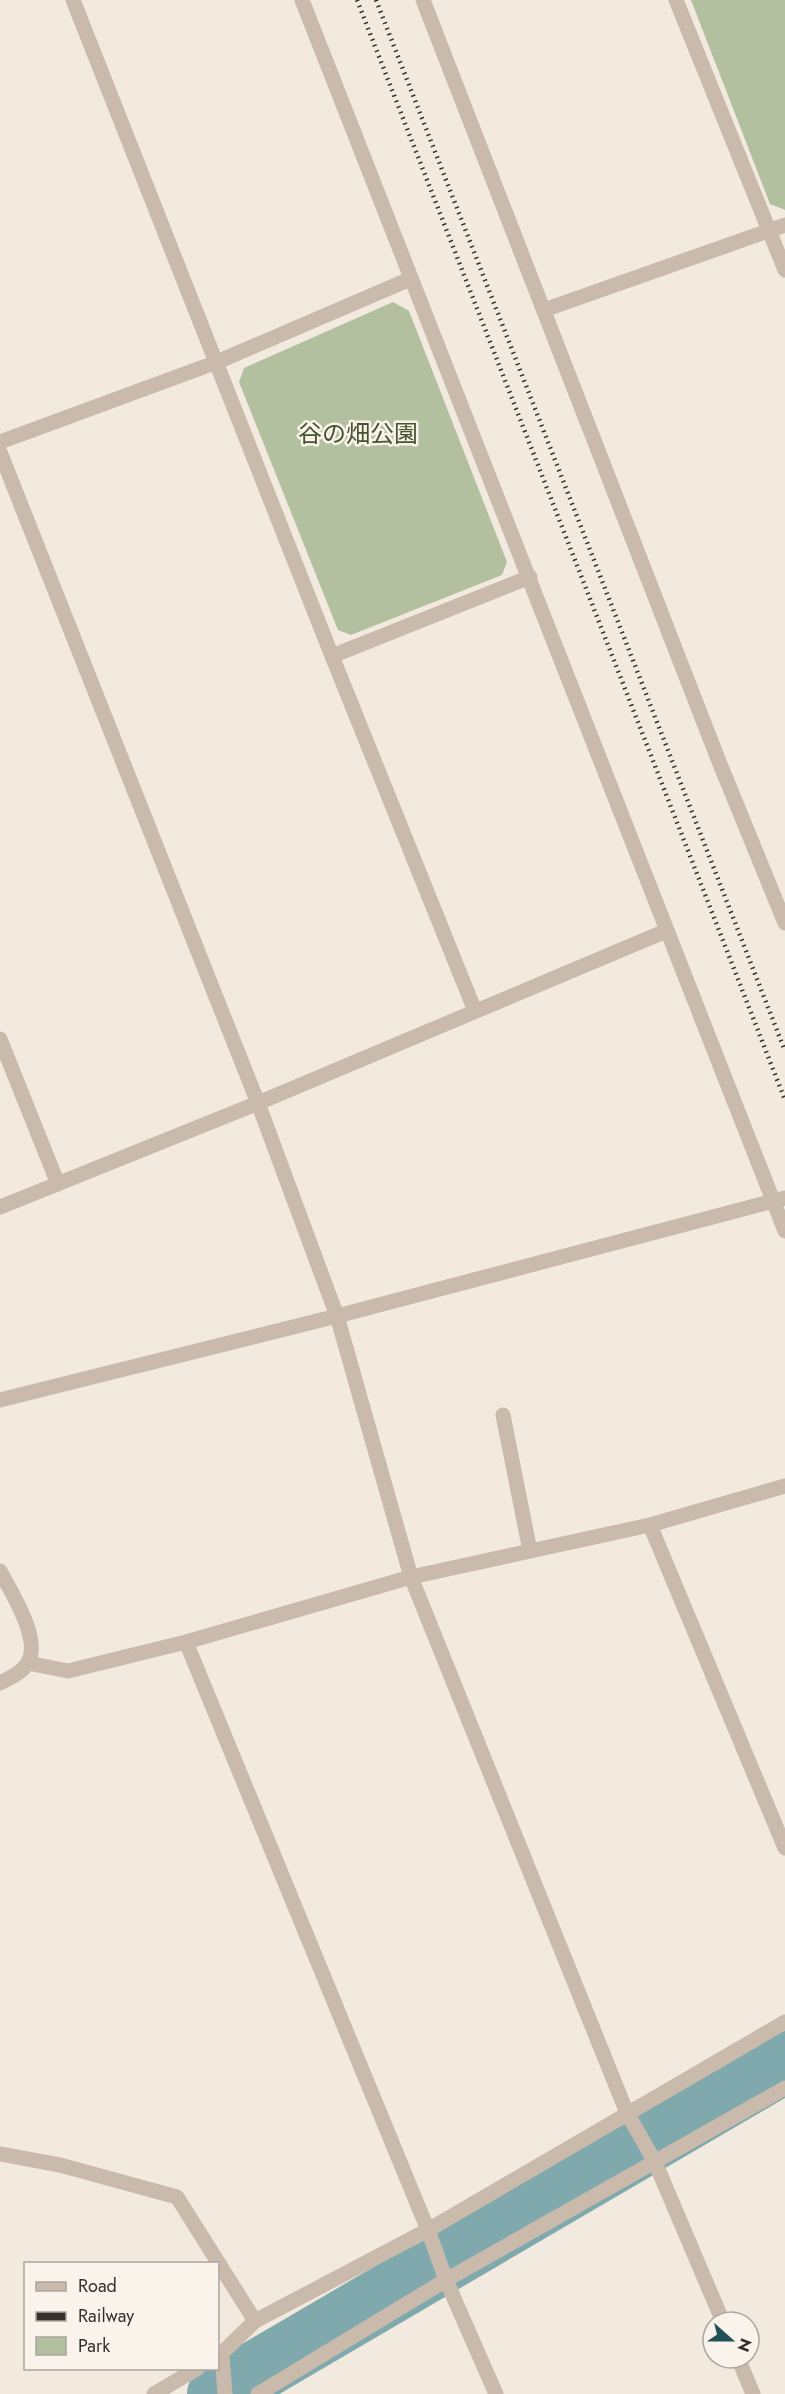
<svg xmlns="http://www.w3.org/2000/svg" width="785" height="2394" font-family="Jost,'Noto Sans JP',sans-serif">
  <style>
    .green { fill: #b3c09f }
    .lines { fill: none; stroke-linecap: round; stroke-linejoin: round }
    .river { stroke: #7fa9ad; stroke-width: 62 }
    .minor { stroke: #c9baab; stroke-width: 15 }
    .tertiary { stroke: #c9baab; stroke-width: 15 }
    .rail { stroke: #372f2a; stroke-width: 4.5; stroke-dasharray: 1.5 4.5; stroke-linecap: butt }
    .labels { text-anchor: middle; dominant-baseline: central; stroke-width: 5; stroke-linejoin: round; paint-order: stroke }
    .park-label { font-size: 24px; fill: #45542f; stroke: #f9f3eb }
  </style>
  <rect width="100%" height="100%" fill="#f2eadf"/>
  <!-- green -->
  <path class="green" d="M691 0H785V210L770 204Z
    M393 302 409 311 507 562 502 575 351 635 338 630 239 382 244 368Z"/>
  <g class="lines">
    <!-- river -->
    <path class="river" d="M218 2394 785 2062"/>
    <!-- minor -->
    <path class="minor" d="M73 0 332 656 475 1011
      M302 0 785 1231
      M423 0 718 759 785 923
      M676 0 785 270
      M544 310 785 225
      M0 442 217 362 410 279
      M0 452 258 1103 337 1316 411 1577 627 2113 655 2162 723 2322
      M332 656 530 577
      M0 1039 58 1184
      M0 1207 258 1103 666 931
      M503 1415 530 1551
      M650 1525 785 1848
      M186 1642 428 2230 446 2280 496 2394
      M28 1663 68 1671 186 1642 411 1577 650 1525 785 1486
      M0 2154 60 2165 177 2197 255 2321
      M222 2355 225 2394
      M218 2357 255 2321 428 2230 785 2022
      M738 2358 753 2394
      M154 2394 198 2368
      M258 2394 446 2280 785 2088"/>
    <!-- tertiary -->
    <path class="tertiary" d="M0 1400 337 1316 785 1198
      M0 1571C11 1592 43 1641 27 1664 21 1673 10 1678 0 1683"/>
    <!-- rail -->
    <path class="rail" d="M357 0 785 1100
      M376 0 785 1051"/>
  </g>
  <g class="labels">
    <!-- park labels -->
    <g class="park-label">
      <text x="358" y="433">谷の畑公園</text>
    </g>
  </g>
  <!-- legend -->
  <rect x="24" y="2262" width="195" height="108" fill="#f9f3eb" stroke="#aba59e" stroke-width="1.5"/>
  <rect x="36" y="2282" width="30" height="9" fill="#c9baab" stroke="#aba59e" stroke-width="1.5"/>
  <text x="78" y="2292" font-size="18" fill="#372f2a">Road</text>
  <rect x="36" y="2312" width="30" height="9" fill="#372f2a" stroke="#aba59e" stroke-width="1.5"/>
  <text x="78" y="2322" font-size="18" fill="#372f2a">Railway</text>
  <rect x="36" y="2337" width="30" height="18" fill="#b3c09f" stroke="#aba59e" stroke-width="1.5"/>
  <text x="78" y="2352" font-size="18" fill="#372f2a">Park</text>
  <!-- north arrow -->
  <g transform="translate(731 2340) rotate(111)"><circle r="28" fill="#f9f3eb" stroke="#aba59e" stroke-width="1.5"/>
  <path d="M0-4.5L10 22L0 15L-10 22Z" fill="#215157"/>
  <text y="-9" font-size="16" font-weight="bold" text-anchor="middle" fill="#372f2a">N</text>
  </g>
</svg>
